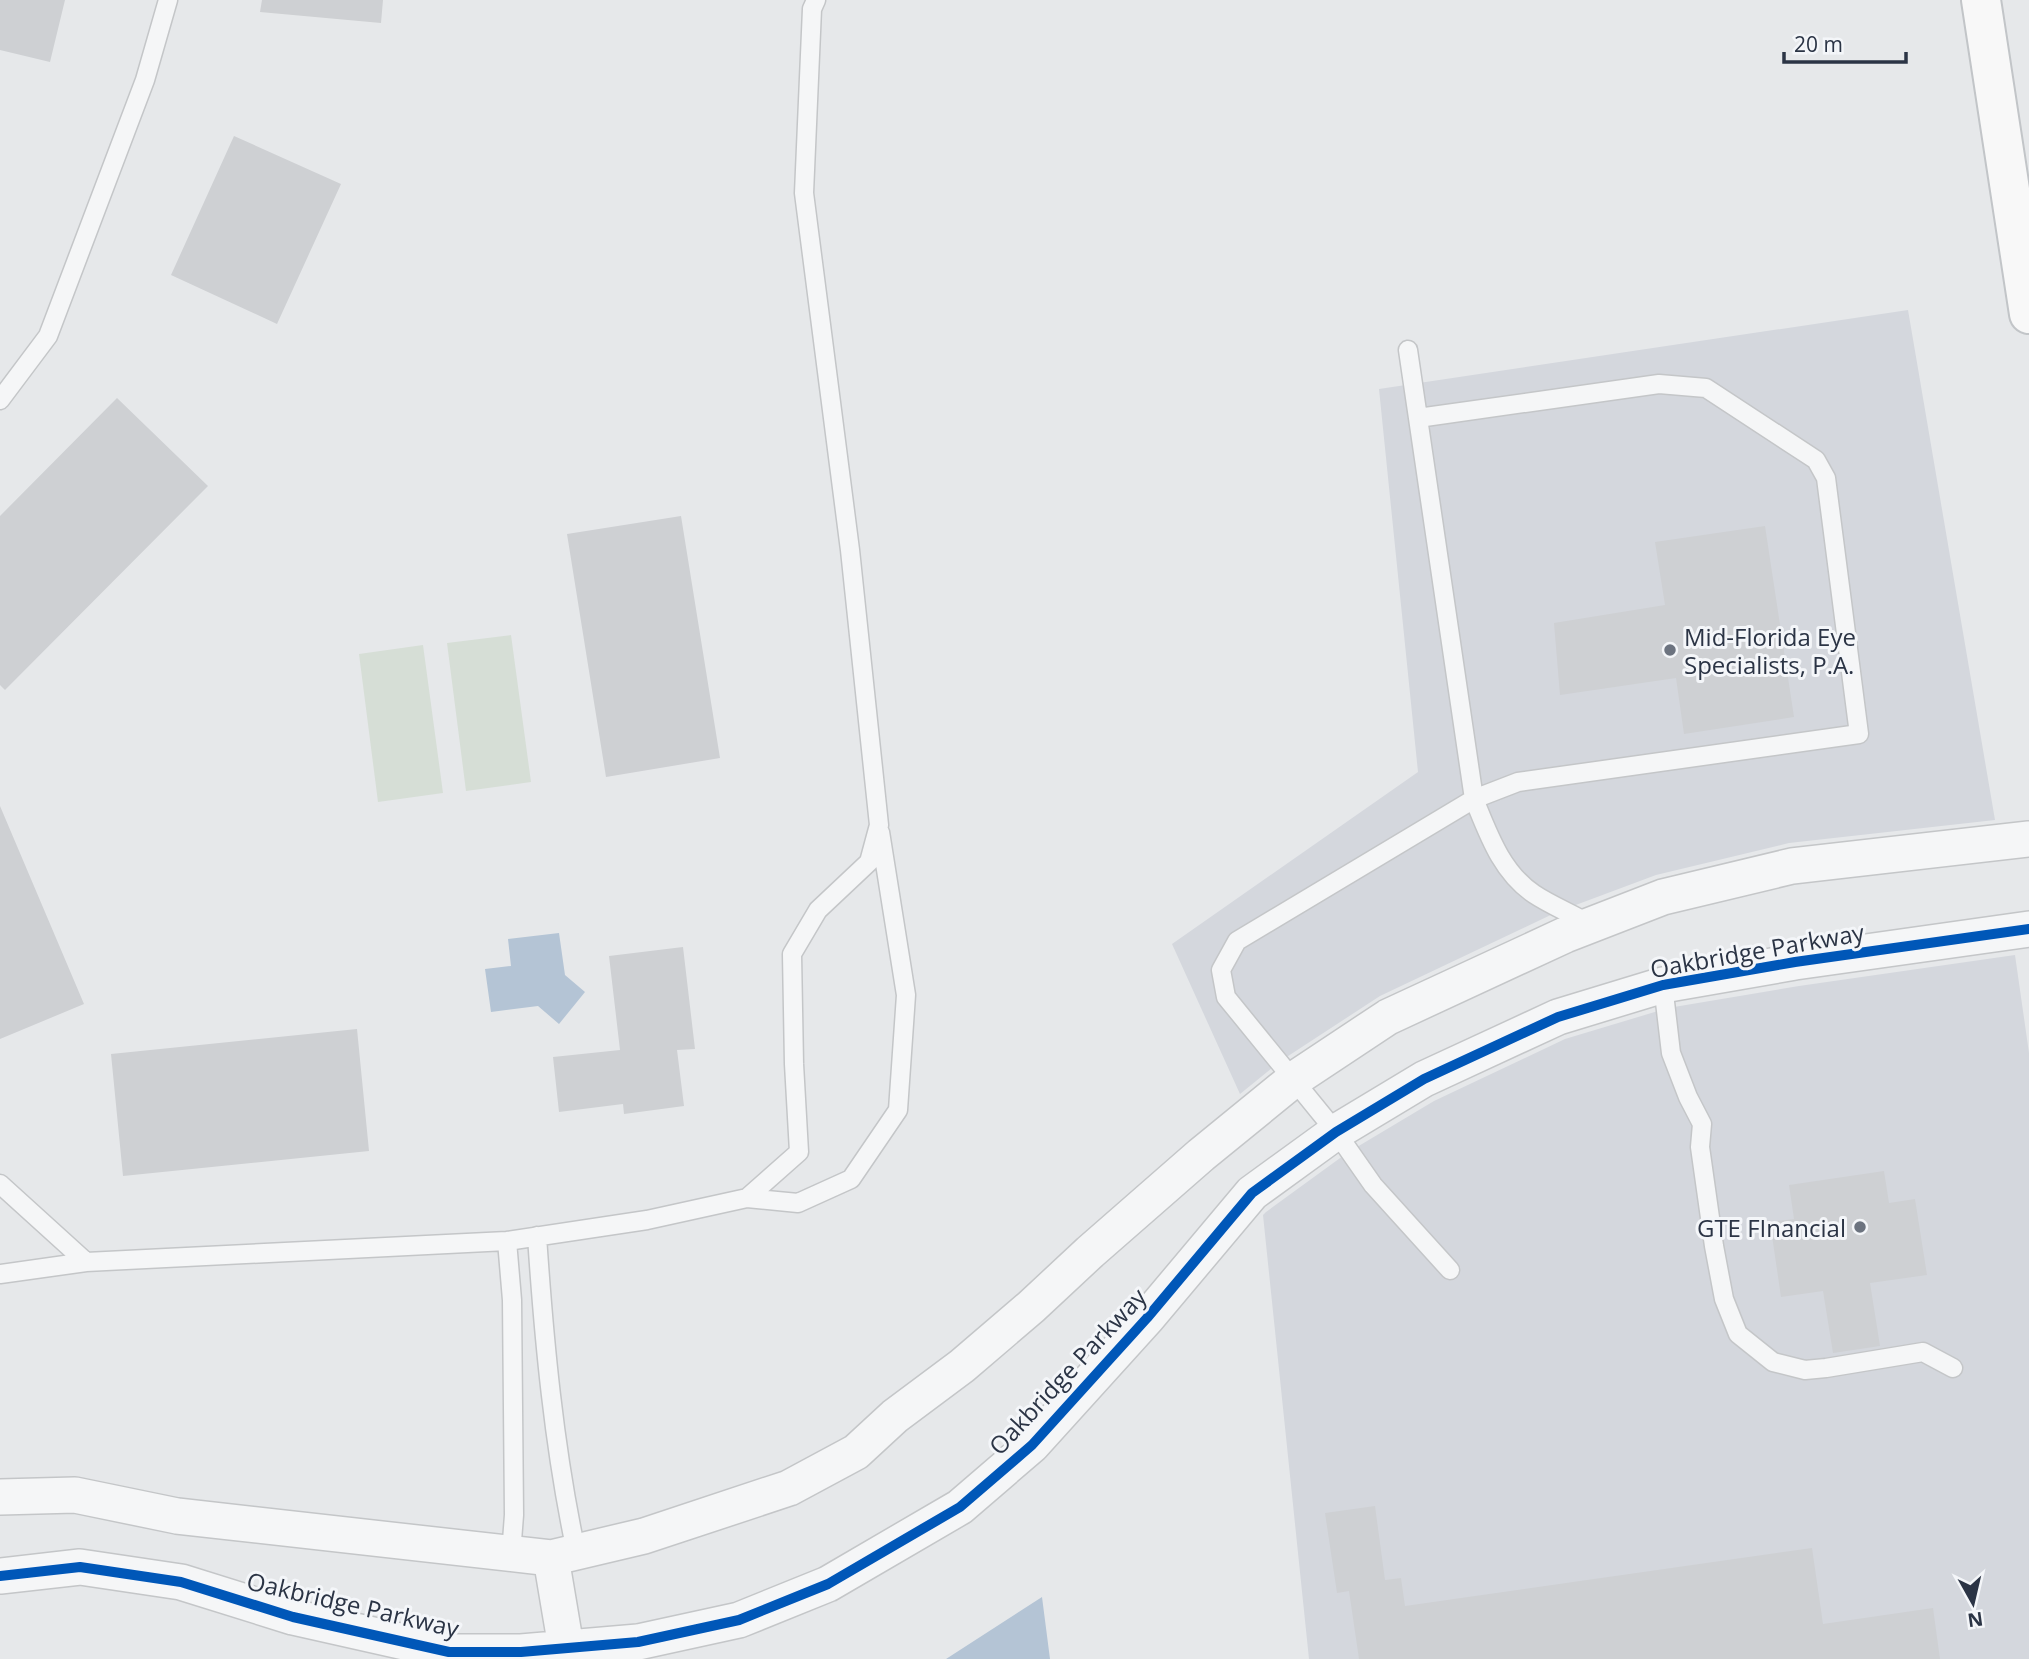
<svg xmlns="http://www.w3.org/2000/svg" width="2029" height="1659" font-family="'Open Sans',sans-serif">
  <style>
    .built { fill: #d4d7dd }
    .green { fill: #d6ded6 }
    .water { fill: #b4c4d5 }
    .building { fill: #ced0d3 }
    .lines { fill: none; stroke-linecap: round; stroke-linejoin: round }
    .lane-casing { stroke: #c4c6c8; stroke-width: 21 }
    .street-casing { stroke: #c4c6c8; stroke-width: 38 }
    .primary-casing { stroke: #c2c5c8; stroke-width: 42 }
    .lane { stroke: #f5f6f7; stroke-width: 18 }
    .street { stroke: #f5f6f7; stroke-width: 35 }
    .primary { stroke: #f8f8f8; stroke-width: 38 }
    .cycleway-casing { stroke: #f4f6f9; stroke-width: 15 }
    .cycleway { stroke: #0057b8; stroke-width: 10 }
    .poi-dot { fill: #6c737f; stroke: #f4f6f9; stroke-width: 2.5 }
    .labels { text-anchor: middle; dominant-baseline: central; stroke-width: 6; stroke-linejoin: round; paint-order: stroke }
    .poi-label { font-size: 24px; fill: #2b3445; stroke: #f4f6f9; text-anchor: start }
    .street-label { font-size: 24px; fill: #2b3445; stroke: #f4f6f9 }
  </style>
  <rect width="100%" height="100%" fill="#e6e8ea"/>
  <!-- built -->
  <path class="built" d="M1908 310 1995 820 1789 843 1656 875 1557 912 1380 996 1282 1060 1240 1094 1172 944 1418 772 1379 389Z
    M2015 955 2029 1053V1659H1309L1263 1215 1266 1212 1347 1153 1434 1101 1565 1039 1668 1008 1799 986Z"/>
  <!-- green -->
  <path class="green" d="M511 635 531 782 466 791 447 643Z
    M423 645 443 793 378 802 359 654Z"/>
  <!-- water -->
  <path class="water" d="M559 933 565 975 585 992 559 1024 538 1006 491 1012 485 969 511 966 508 939Z
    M1042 1597 1050 1659H946Z"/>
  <!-- building -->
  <path class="building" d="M0 0H65L50 62 0 50Z
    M262 0H383L381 23 260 12Z
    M234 136 341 184 277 324 171 275Z
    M117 398 208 486 5 690 0 685V516Z
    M681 516 720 758 606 777 567 534Z
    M1765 526 1794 717 1684 734 1676 678 1560 695 1554 623 1665 605 1655 542Z
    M0 806 84 1004 0 1039Z
    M683 947 695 1049 677 1050 684 1106 624 1114 623 1104 559 1112 553 1057 620 1050 609 956Z
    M357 1029 369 1151 123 1176 111 1054Z
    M1884 1171 1889 1203 1915 1199 1927 1275 1870 1283 1880 1346 1833 1353 1823 1291 1781 1297 1770 1222 1794 1219 1789 1185Z
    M1375 1506 1385 1580 1401 1578 1405 1606 1812 1548 1823 1624 1933 1608 1940 1659H1359L1349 1591 1337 1593 1325 1513Z"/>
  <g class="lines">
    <defs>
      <path id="lane" d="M1408 350 1474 799C1488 833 1501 872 1534 894 1552 906 1573 914 1591 925
        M0 400 48 336 145 80 168 0
        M1418 418 1659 384 1706 388 1816 460 1826 478 1859 734 1518 782 1474 799 1237 941 1221 970 1226 997 1336 1132 1373 1185 1450 1270
        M1663 985 1671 1053 1688 1097 1702 1124 1700 1147 1714 1246 1724 1299 1738 1334 1773 1362 1805 1370 1826 1368 1923 1352 1953 1368
        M0 1184 86 1262
        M747 1198 798 1203 851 1179 898 1110 906 995 880 832
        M537 1236C544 1341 554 1448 576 1551
        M507 1241 512 1300 514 1515 511 1554
        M0 1274 86 1262 507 1241 647 1220 747 1198 799 1152 794 1064 792 954 818 910 869 862 879 825 850 550 804 193 812 9 816 0"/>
      <path id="street" d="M0 1497 75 1495 177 1516 551 1558 644 1536 789 1488 856 1452 895 1416 962 1366 1031 1307 1090 1252 1201 1155 1293 1080 1388 1017 1565 935 1663 897 1792 866 2029 839
        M551 1558 568 1659
        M0 1576 80 1567 181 1582 293 1617 449 1652H521L638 1642 739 1620 828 1584 960 1507 1032 1445 1147 1318 1252 1193 1336 1132 1424 1079 1558 1017 1663 985 1795 962 2029 929"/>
      <path id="primary" d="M1981 0 2029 314"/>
    </defs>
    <!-- lane casing -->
    <use href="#lane" class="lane-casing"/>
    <!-- street casing -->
    <use href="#street" class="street-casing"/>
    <!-- primary casing -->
    <use href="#primary" class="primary-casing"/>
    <!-- lane -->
    <use href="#lane" class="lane"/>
    <!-- street -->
    <use href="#street" class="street"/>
    <!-- primary -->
    <use href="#primary" class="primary"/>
    <defs>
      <path id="cycleway" d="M0 1576 80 1567 181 1582 293 1617 449 1652H521L638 1642 739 1620 828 1584 960 1507 1032 1445 1147 1318 1252 1193 1336 1132 1424 1079 1558 1017 1663 985 1795 962 2029 929"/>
    </defs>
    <!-- cycleway casing -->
    <use href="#cycleway" class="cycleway-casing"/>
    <!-- cycleway -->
    <use href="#cycleway" class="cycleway"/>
  </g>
  <!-- markers -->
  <g class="poi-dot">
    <circle cx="1670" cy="650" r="7"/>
    <circle cx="1860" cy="1227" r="7"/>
  </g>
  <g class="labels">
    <!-- poi labels -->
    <g class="poi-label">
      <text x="1684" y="636">Mid-Florida Eye<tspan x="1684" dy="28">Specialists, P.A.</tspan></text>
      <text x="1846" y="1227" text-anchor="end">GTE FInancial</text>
    </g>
    <!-- street labels -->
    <g class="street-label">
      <text transform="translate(1757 950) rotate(-10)">Oakbridge Parkway</text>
      <text transform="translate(1067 1371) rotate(-47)">Oakbridge Parkway</text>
      <text transform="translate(353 1604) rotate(13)">Oakbridge Parkway</text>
    </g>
  </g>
  <!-- north arrow -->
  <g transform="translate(1973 1603) rotate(172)" stroke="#f4f6f9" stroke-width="5" paint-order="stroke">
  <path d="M0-5L12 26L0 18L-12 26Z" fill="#2b3445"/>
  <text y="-10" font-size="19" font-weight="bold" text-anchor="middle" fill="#2b3445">N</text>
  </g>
  <!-- scale -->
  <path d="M1784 52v10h122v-10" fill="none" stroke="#2b3445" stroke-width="3.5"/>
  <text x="1794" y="52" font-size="21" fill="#2b3445" stroke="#f4f6f9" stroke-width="5" paint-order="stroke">20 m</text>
</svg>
